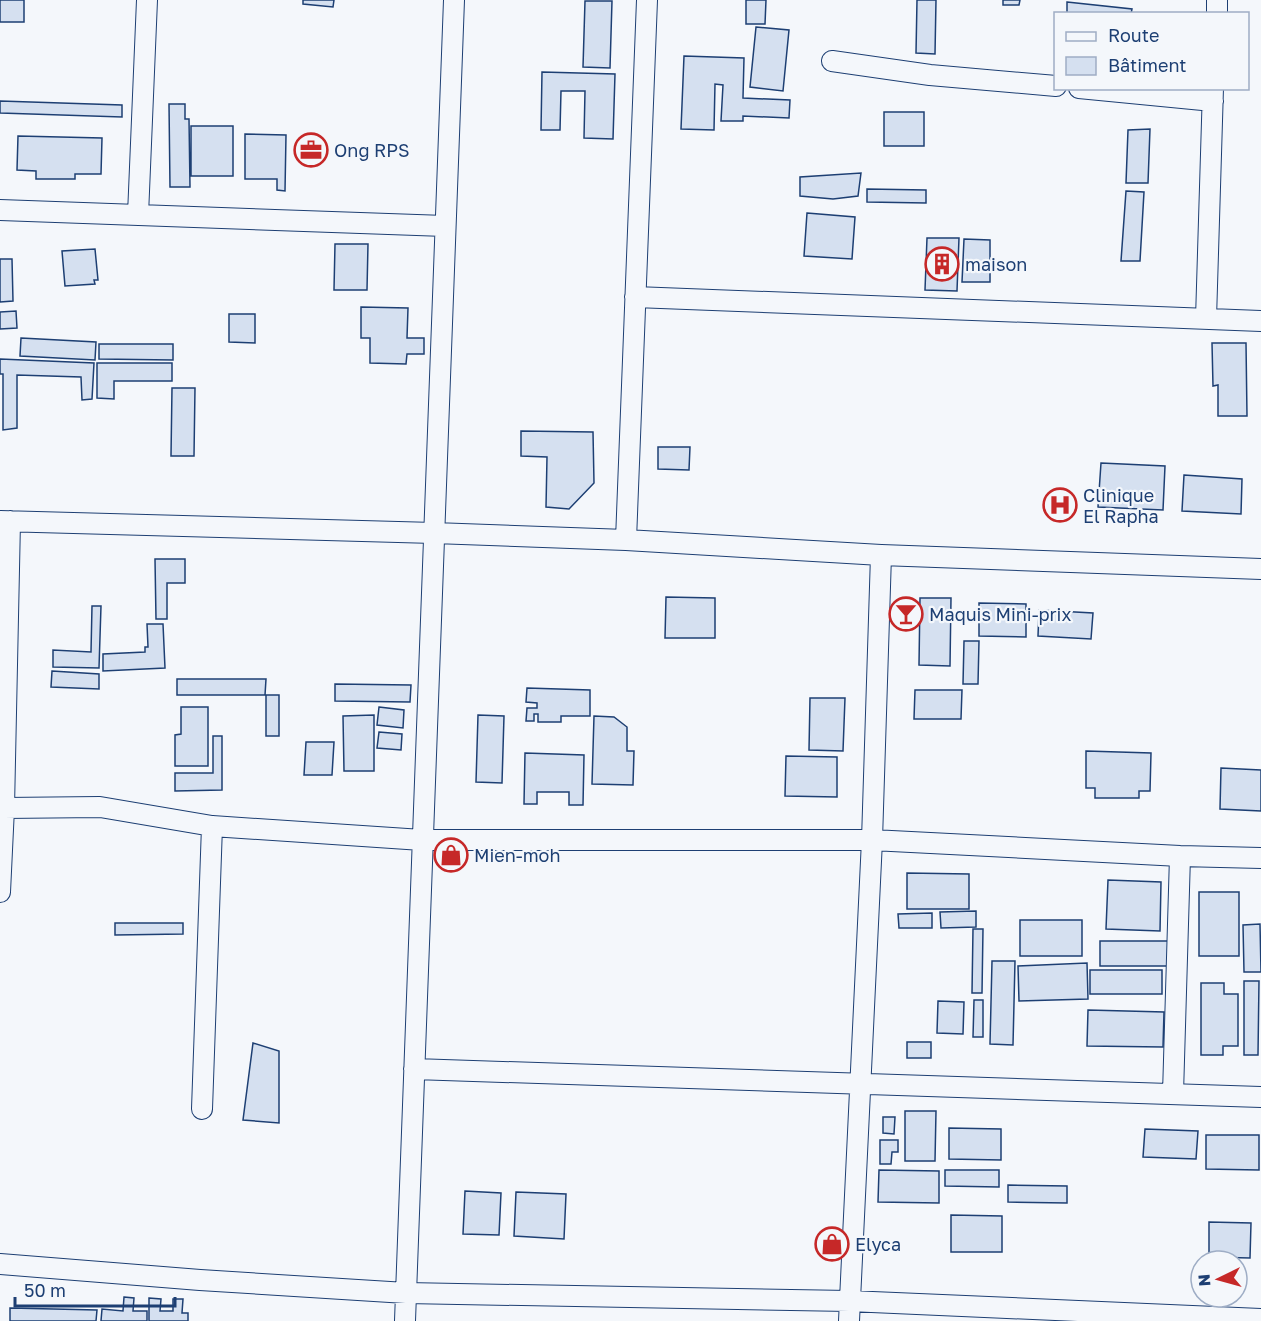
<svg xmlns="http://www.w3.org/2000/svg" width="1261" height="1321" font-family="'Golos Text',sans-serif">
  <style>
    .building { fill: #d5e0f0; stroke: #1d3f73; stroke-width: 1.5 }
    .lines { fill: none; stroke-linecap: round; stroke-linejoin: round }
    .minor-casing { stroke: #1d3f73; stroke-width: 22 }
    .minor { stroke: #f4f7fb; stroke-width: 20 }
    .labels { text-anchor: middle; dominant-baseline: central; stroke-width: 4.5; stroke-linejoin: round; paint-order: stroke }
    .poi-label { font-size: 18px; fill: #1d3f73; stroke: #f4f7fb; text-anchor: start }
  </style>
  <rect width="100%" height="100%" fill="#f4f7fb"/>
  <!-- building -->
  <path class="building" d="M0 0H24V22H0Z
    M303 0H334L333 7 303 4Z
    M746 0H766L765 24H746Z
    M917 0H936L935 54 916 53Z
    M1003 0H1020L1019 5H1003Z
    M585 1H612L610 68 583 67Z
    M1067 2 1132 9 1131 14H1067Z
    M756 27 789 30 783 91 750 87Z
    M684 56 744 58 743 98 790 100 789 118 743 116V121H721L723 85 715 84 714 130 681 129Z
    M542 72 615 74 613 139 584 138 585 91H561L560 130H541Z
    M0 101 122 105V117L0 113Z
    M169 104H185V119H189L190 187H170Z
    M884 112H924V146H884Z
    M191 126H233V176H191Z
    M1150 129 1148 183H1126L1128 130Z
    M245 134 286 135 285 191 277 190V179H245Z
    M18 136 102 138 101 174H75V179H36V171L17 170Z
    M861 173 858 196 833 199 800 196V177Z
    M867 189 926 190V203L867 202Z
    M1126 191 1144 192 1140 261H1121Z
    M807 213 855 217 852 259 804 256Z
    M927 238H959L957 291 925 290Z
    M964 239 990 240V282H962Z
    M335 244H368L367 290H334Z
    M95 249 98 280H94L95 284 65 286 62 251Z
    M0 259H12L13 301 0 302Z
    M361 307 408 308 407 338H424V354H407L406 364 370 363V338H361Z
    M16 311 17 328 0 329V312Z
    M229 314H255V343L229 342Z
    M21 338 96 342 95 360 20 356Z
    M1212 343H1246L1247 416H1218V385L1213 386Z
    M99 344H173V360L99 359Z
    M0 359 94 363 92 399 82 400 81 377 17 375V428L3 430V374H0Z
    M97 363H172V381H114V399L97 398Z
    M172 388H195L194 456H171Z
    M521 431 593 432 594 483 569 509 546 507 547 457 521 456Z
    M658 447H690L689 470 658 469Z
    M1101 463 1165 466 1163 510 1098 507Z
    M1184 475 1242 479 1241 514 1182 511Z
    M155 559H185V583H167V619H156Z
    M666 597 715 598V638H665Z
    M920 598H951L950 666 919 665Z
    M979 603 1026 604V637L979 636Z
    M92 606H101L99 668 53 667V650L91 652Z
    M1039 610 1093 613 1091 639 1038 636Z
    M147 624H163L165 668 103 671V654L145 652V647H148Z
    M964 641H979L978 684H963Z
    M52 671 99 674V689L51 687Z
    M177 679H266L265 695H177Z
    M335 684 411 685 410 702 335 701Z
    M527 688 590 690V716H561V722H538V714H534V721H526L527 708H537V703L526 702Z
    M915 690H962L961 719H914Z
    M266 695H279V736H266Z
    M810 698H845L843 751 809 750Z
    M181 707H208V766H175V735L181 734Z
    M379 707 404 710 403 728 377 725Z
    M374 715V771H344L343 716Z
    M478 715 504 716 502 783 476 782Z
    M594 716 614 717 627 727V751H634L633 785 592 784Z
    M379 732 402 734 401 750 377 748Z
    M213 736H222V790L175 791V773H213Z
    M306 742H334L332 775H304Z
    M1086 751 1151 753 1150 791H1139V798H1095V788H1086Z
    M525 753 584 755 583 805H569V792H537V804H524Z
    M786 756 837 757V797L785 796Z
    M1221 768 1261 770V811L1220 809Z
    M907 873 969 874V909H907Z
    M1108 880 1161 882 1160 931 1106 929Z
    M1199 892H1239V956H1199Z
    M976 911V927L941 928 940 912Z
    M932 913V928H899L898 914Z
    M1020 920H1082V956H1020Z
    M115 923H183V934L115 935Z
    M1260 924 1261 972H1244L1243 925Z
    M973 929H983L982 993H972Z
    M1100 941H1168L1169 966H1100Z
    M992 961H1015L1013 1045 990 1044Z
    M1087 963 1088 999 1019 1001 1018 966Z
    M1090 970H1162V994H1090Z
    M1244 981H1259L1258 1055H1244Z
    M1201 983H1224V994H1238V1046H1223V1055H1201Z
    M974 1000H983V1037H973Z
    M938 1001 964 1002 963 1034 937 1033Z
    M1088 1010 1164 1012 1163 1047 1087 1046Z
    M907 1042H931V1058H907Z
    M253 1043 279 1051V1123L243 1120Z
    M905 1111H936L935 1161H905Z
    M883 1117H895L894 1134 883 1133Z
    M949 1128 1001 1129V1160L949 1159Z
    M1145 1129 1198 1131 1196 1159 1143 1157Z
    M1206 1135H1259V1170L1206 1169Z
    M880 1140H898V1152H892L891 1164H880Z
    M879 1170 939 1171V1203L878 1202Z
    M945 1170H999V1187L945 1186Z
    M1008 1185 1067 1186V1203L1008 1202Z
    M465 1191 501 1193 499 1235 463 1234Z
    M516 1192 566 1194 564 1239 514 1236Z
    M951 1215 1002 1216V1252H951Z
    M1209 1222 1251 1223 1250 1258 1209 1257Z
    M124 1297 134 1298 133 1311H147V1321H101L102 1309 123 1311Z
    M149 1298 161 1299 160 1311H173V1299H183L182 1313H188V1321H149Z
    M10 1308 97 1310 96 1321H10Z"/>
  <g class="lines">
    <defs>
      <path id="minor" d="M1217 14V0
        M832 61 930 75 1056 86
        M1079 88 1213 101
        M0 210 445 226
        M138 215 147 0
        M635 297 1261 321
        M1206 319 1213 88
        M0 521 434 533 626 540 881 555 1261 569
        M626 540 647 0
        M4 808 100 807 212 826 422 840H872L1180 856 1261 858
        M0 892 4 808 10 521
        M414 1069 1261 1097
        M1173 1094 1180 856
        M202 1109 212 826
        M0 1264 200 1280 406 1293 849 1301 1261 1319
        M405 1321 454 0
        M849 1321 872 840 881 555"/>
    </defs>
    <!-- minor casing -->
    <use href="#minor" class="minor-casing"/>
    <!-- minor -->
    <use href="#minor" class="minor"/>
  </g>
  <!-- icons -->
  <defs>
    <symbol id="office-ring" viewBox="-11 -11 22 22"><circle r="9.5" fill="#f4f7fb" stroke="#c62828" stroke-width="1.5"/><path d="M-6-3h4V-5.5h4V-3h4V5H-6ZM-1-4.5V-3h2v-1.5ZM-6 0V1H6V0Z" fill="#c62828"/></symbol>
    <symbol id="building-ring" viewBox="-11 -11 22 22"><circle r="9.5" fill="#f4f7fb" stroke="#c62828" stroke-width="1.5"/><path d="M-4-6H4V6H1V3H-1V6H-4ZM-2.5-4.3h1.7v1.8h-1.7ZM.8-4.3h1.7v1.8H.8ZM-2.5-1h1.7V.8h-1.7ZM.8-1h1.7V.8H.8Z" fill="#c62828"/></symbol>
    <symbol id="hospital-ring" viewBox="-11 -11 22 22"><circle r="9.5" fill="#f4f7fb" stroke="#c62828" stroke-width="1.5"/><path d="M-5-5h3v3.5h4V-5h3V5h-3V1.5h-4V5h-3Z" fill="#c62828"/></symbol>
    <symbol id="bar-ring" viewBox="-11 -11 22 22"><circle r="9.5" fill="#f4f7fb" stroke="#c62828" stroke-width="1.5"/><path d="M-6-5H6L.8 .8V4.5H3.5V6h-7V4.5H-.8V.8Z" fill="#c62828"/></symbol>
    <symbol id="shop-ring" viewBox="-11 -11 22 22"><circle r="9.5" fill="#f4f7fb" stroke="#c62828" stroke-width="1.5"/><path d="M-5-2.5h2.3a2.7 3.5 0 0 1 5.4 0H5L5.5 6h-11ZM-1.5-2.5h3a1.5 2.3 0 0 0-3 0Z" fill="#c62828"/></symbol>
  </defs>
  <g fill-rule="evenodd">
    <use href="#office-ring" x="292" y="131" width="38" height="38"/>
    <use href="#building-ring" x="923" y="245" width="38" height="38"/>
    <use href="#hospital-ring" x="1041" y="486" width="38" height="38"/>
    <use href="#bar-ring" x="887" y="595" width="38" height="38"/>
    <use href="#shop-ring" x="432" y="836" width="38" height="38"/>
    <use href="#shop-ring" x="813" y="1225" width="38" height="38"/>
  </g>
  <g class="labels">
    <!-- poi labels -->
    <g class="poi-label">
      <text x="334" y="150">Ong RPS</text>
      <text x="965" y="264">maison</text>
      <text x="1083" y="495">Clinique<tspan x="1083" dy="21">El Rapha</tspan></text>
      <text x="929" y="614">Maquis Mini-prix</text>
      <text x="474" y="855">Mien-moh</text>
      <text x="855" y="1244">Elyca</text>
    </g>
  </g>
  <!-- legend -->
  <rect x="1054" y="12" width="195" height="78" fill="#f4f7fb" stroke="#9eadc5" stroke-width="1.5"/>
  <rect x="1066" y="32" width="30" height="9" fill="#f4f7fb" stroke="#9eadc5" stroke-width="1.5"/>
  <text x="1108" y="42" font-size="18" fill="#1d3f73">Route</text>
  <rect x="1066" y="57" width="30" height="18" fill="#d5e0f0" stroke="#9eadc5" stroke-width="1.5"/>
  <text x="1108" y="72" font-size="18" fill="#1d3f73">Bâtiment</text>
  <!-- north arrow -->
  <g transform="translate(1219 1279) rotate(265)"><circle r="28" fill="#f4f7fb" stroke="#9eadc5" stroke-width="1.5"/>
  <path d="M0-4.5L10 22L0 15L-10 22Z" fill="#c62828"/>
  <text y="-9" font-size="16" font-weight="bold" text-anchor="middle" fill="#1d3f73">N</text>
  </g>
  <!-- scale -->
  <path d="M15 1297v9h160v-9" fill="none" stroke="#1d3f73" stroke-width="3"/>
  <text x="24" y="1297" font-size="18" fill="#1d3f73" stroke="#f4f7fb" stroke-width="4.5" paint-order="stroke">50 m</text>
</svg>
